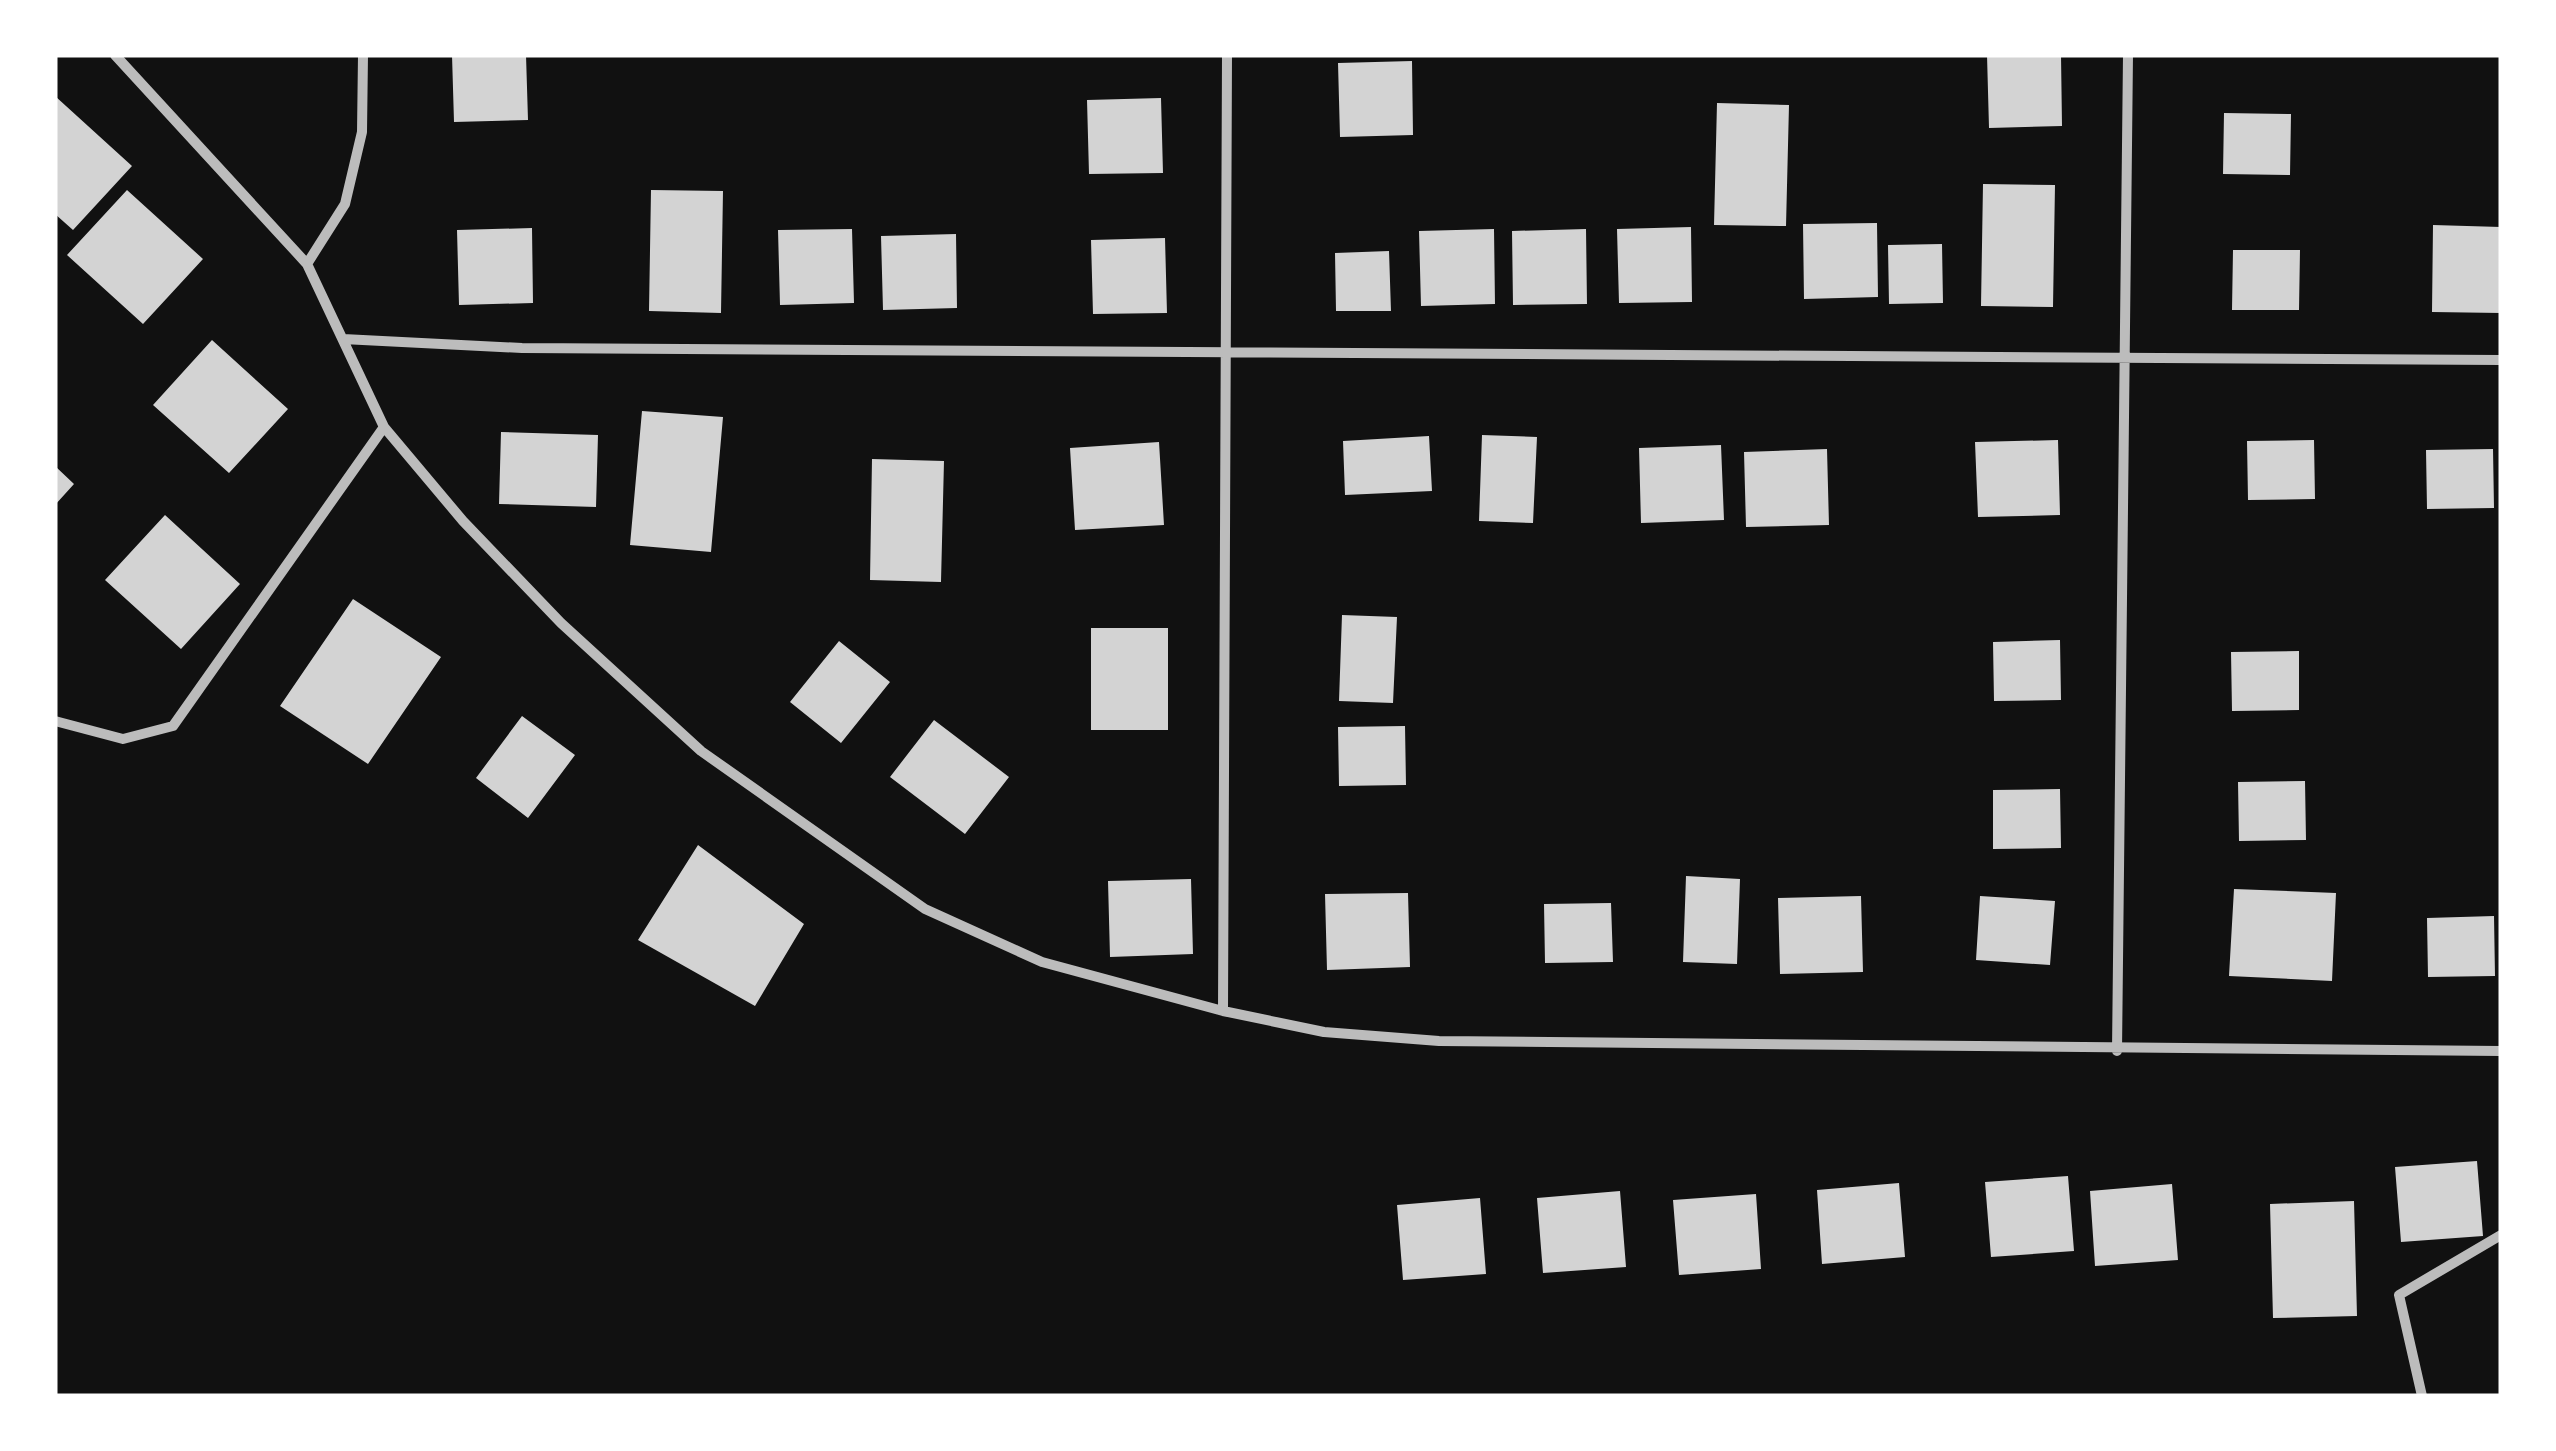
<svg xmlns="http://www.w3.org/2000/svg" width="2556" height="1451" font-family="Barlow,sans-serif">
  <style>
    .building { fill: #d3d3d3 }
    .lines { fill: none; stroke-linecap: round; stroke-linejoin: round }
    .minor { stroke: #bcbcbc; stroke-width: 10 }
  </style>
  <rect width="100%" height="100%" fill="#111"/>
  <!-- building -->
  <path class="building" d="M452 55H526L528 120 454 122Z
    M1987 55H2061L2062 126 1989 128Z
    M1412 61 1413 135 1340 137 1338 63Z
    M55 96 132 166 73 230 55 214Z
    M1161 98 1163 173 1089 174 1087 100Z
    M1717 103 1789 105 1786 226 1714 225Z
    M2224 113 2291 114 2290 175 2223 174Z
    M1983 184 2055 185 2053 307 1981 306Z
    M127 190 203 259 143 324 67 255Z
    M651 190 723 191 721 313 649 311Z
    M1877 223 1878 297 1804 299 1803 224Z
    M2433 225 2501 227V313L2432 312Z
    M1691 227 1692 302 1619 303 1617 229Z
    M532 228 533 303 459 305 457 230Z
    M852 229 854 303 780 305 778 230Z
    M1494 229 1495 304 1421 306 1419 231Z
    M1586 229 1587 304 1513 305 1512 231Z
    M956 234 957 308 883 310 881 236Z
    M1165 238 1167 313 1093 314 1091 240Z
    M1942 244 1943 303 1889 304 1888 245Z
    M2233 250H2300L2299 310H2232Z
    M1389 251 1391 311H1336L1335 253Z
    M212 340 288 409 229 473 153 405Z
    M642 411 723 417 711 552 630 545Z
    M501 432 598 435 596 507 499 504Z
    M1482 435 1537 437 1533 523 1479 521Z
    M1429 436 1432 491 1345 495 1343 441Z
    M2058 440 2060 515 1978 517 1975 442Z
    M2314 440 2315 499 2248 500 2247 441Z
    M1159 442 1164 525 1075 530 1070 448Z
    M1721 445 1724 520 1641 523 1639 448Z
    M1827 449 1829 525 1746 527 1744 452Z
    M2493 449 2494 508 2427 509 2426 450Z
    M872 459 944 461 941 582 870 580Z
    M55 466 74 484 55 505Z
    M165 515 240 584 181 649 105 580Z
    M353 599 441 657 368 764 280 706Z
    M1342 615 1397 617 1393 703 1339 701Z
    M1091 628H1168V730H1091Z
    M2060 640 2061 700 1994 701 1993 642Z
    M839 641 890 682 841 743 790 702Z
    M2299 651V710L2232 711 2231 652Z
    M522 716 575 755 528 818 476 778Z
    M934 720 1009 777 965 834 890 777Z
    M1405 726 1406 785 1339 786 1338 727Z
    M2305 781 2306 840 2239 841 2238 782Z
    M2060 789 2061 848 1993 849V790Z
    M698 845 804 924 755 1006 638 940Z
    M1686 876 1740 879 1737 964 1683 962Z
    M1191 879 1193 954 1110 957 1108 881Z
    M2234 889 2336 893 2332 981 2229 976Z
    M1408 893 1410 967 1327 970 1325 894Z
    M1861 896 1863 972 1780 974 1778 898Z
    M1980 896 2055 901 2050 965 1976 960Z
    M1611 903 1613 962 1545 963 1544 904Z
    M2494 916 2495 976 2428 977 2427 918Z
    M2477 1161 2483 1236 2401 1242 2395 1167Z
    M2068 1176 2074 1251 1991 1257 1985 1182Z
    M1899 1183 1905 1257 1822 1264 1817 1190Z
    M2172 1184 2178 1260 2095 1266 2090 1191Z
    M1620 1191 1626 1267 1543 1273 1537 1198Z
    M1756 1194 1761 1269 1679 1275 1673 1200Z
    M1480 1198 1486 1274 1403 1280 1397 1205Z
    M2354 1201 2357 1316 2273 1318 2270 1204Z"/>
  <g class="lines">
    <!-- minor -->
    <path class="minor" d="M115 55 307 264 384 427 463 521 561 623 701 751 925 909 1042 962 1223 1011 1324 1032 1439 1041 2501 1051
      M307 264 345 204 362 132 363 55
      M343 339 522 348 2501 360
      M55 721 123 739 173 726 384 427
      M1223 1011 1227 55
      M2117 1051 2128 55
      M2422 1396 2399 1295 2501 1235"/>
  </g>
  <!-- border -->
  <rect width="2556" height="1451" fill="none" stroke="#ffffff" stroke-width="115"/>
</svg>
